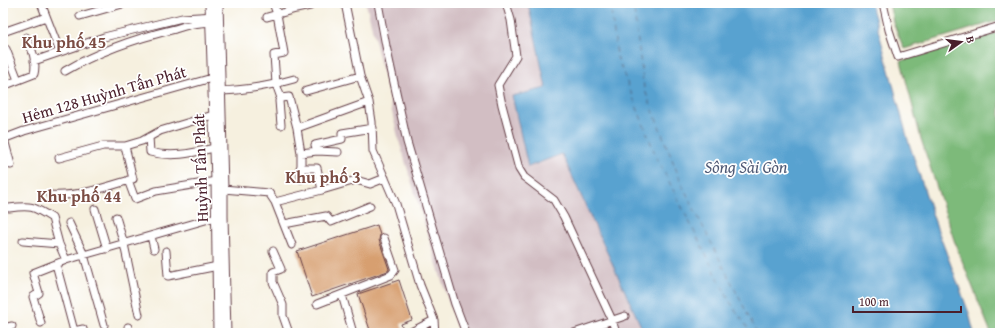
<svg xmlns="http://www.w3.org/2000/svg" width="1003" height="336" font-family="'Gentium Book Plus',serif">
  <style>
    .industrial { fill: #d2bec3 }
    .forest { fill: #7dba7a; stroke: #646c52 }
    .water { fill: #58a2d0; stroke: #51607e }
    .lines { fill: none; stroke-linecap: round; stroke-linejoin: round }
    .ferry { stroke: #505a75; stroke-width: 1; stroke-dasharray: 5 4; stroke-linecap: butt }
    .building { fill: #d79f6f }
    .minor-casing { stroke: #643e46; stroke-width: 9 }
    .major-casing { stroke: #643e46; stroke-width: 11 }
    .minor { stroke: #fff; stroke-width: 7 }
    .major { stroke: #fff; stroke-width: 9 }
    .labels { text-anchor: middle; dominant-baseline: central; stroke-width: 3.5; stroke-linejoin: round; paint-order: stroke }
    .street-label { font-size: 16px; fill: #4a1f2b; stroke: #fff }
    .neighbourhood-label { font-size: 17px; font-weight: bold; fill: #7b4c43; stroke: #fff }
    .water-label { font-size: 17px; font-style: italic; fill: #505a75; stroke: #fff }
  </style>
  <rect width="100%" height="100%" fill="#fff"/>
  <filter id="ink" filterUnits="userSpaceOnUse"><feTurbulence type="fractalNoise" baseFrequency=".025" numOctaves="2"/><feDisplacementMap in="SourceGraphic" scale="8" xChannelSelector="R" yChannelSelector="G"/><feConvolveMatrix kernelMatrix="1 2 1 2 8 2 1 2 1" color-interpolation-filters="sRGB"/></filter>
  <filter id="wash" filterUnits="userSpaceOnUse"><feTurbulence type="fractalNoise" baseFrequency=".012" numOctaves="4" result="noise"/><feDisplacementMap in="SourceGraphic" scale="16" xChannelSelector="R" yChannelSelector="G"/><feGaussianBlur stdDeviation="0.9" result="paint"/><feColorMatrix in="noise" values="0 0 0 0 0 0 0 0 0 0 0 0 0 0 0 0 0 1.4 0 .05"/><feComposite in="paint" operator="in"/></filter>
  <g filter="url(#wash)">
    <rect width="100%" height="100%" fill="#f6f0df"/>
    <!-- industrial -->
    <path class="industrial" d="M366 3H528L546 88 528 167 562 154 644 333H458L399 141Z"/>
    <!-- forest -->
    <path class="forest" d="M889 3H1000V20L904 49 893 22Z
      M1000 32V333H991L955 243 921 139 901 61Z"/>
    <!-- water -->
    <path class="water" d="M528 3H871L908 140 937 228 969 313 974 333H644L562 154 528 167 512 96 546 88Z"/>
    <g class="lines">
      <!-- ferry -->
      <path class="ferry" d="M610 3 617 57 656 156 730 302 751 333
        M633 3 644 88 683 187 757 333"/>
    </g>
    <g id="blocks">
      <!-- building -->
      <path class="building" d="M377 225 380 235 379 240 389 269 388 271 312 297 297 251Z
        M399 280 412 320 401 324 403 330 393 333H371L358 294Z"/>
    </g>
  </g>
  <g filter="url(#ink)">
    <use href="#blocks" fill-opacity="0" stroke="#643e46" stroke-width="1"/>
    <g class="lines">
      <defs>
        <path id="minor" d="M41 3 60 52
          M273 3 277 14 284 53 274 55 276 84 281 98
          M345 3 360 76 369 102 372 122 373 151 396 204 420 285 434 320 409 333
          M378 3 386 46 407 142 455 304 466 333
          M506 3 511 20 516 56 498 85 502 105 519 169 524 177 554 200 564 217 612 320 616 333
          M883 3 889 30 898 57 1000 26
          M296 9 310 6
          M80 16 126 3
          M267 17 296 9 294 3
          M3 32 46 17
          M6 49 18 80
          M34 61 104 37 182 18 216 16
          M65 71C99 51 137 38 175 29 187 25 201 21 214 23
          M3 86 34 74C37 62 32 47 26 37
          M216 91C242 91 269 86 294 79
          M306 91 360 76
          M281 98 289 97 297 128 301 153V179
          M281 98 279 101 281 125
          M297 128 369 102
          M149 137 150 152C172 158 192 153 214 148
          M3 139 24 131 212 78
          M4 139 11 165
          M317 151 338 152
          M301 153 317 151 315 145 342 139V133L373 128
          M59 158 103 146H125L142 141 160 131 213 115
          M300 168H317L322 190
          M128 180 135 199 156 191 216 181
          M223 189 269 193 275 202 322 190 356 180 370 184 385 178
          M50 195C79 197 106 187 133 179L125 146
          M275 202 292 245
          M9 208C31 205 33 206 52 218L59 244 66 260
          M95 209 107 249
          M116 217 124 244 139 315
          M69 223 84 255 104 325
          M284 224 326 216 331 222 370 206
          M151 236 154 249
          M23 241 59 244
          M166 251 168 276 218 266
          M273 251 281 269 273 272V282L283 305V316L289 333
          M56 264 74 331 83 329
          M342 295 353 333
          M317 304 391 275 395 270 384 238
          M434 320 435 333
          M41 323 33 297 39 293 33 273 66 260 216 217
          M128 327 129 333
          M3 328 12 326
          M574 333 625 316"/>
        <path id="major" d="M210 3 216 181 218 333
          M218 3 223 189V216L226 333"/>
      </defs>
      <!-- minor casing -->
      <use href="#minor" class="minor-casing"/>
      <!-- major casing -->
      <use href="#major" class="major-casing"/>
      <!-- minor -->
      <use href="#minor" class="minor"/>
      <!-- major -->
      <use href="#major" class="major"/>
    </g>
  </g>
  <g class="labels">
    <!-- street labels -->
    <g class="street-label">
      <text transform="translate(104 94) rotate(-16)">Hẻm 128 Huỳnh Tấn Phát</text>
      <text transform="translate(200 168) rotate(-92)">Huỳnh Tấn Phát</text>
    </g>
    <!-- neighbourhood labels -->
    <g class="neighbourhood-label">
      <text x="64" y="41">Khu phố 45</text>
      <text x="323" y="176">Khu phố 3</text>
      <text x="79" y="195">Khu phố 44</text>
    </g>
    <!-- water labels -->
    <g class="water-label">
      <text x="746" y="166">Sông Sài Gòn</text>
    </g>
  </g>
  <!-- margin -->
  <rect width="1003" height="336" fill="none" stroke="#fff" stroke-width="16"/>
  <!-- north arrow -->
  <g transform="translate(961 42) rotate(76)" stroke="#ffffff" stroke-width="3" paint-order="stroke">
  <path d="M0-3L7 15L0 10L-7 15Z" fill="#4a1f2b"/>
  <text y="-6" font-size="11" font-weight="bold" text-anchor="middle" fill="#4a1f2b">B</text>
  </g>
  <!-- scale -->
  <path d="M853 306v6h108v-6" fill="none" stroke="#4a1f2b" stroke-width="2"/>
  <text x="859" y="306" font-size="12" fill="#4a1f2b" stroke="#ffffff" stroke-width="3" paint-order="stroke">100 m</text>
</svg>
